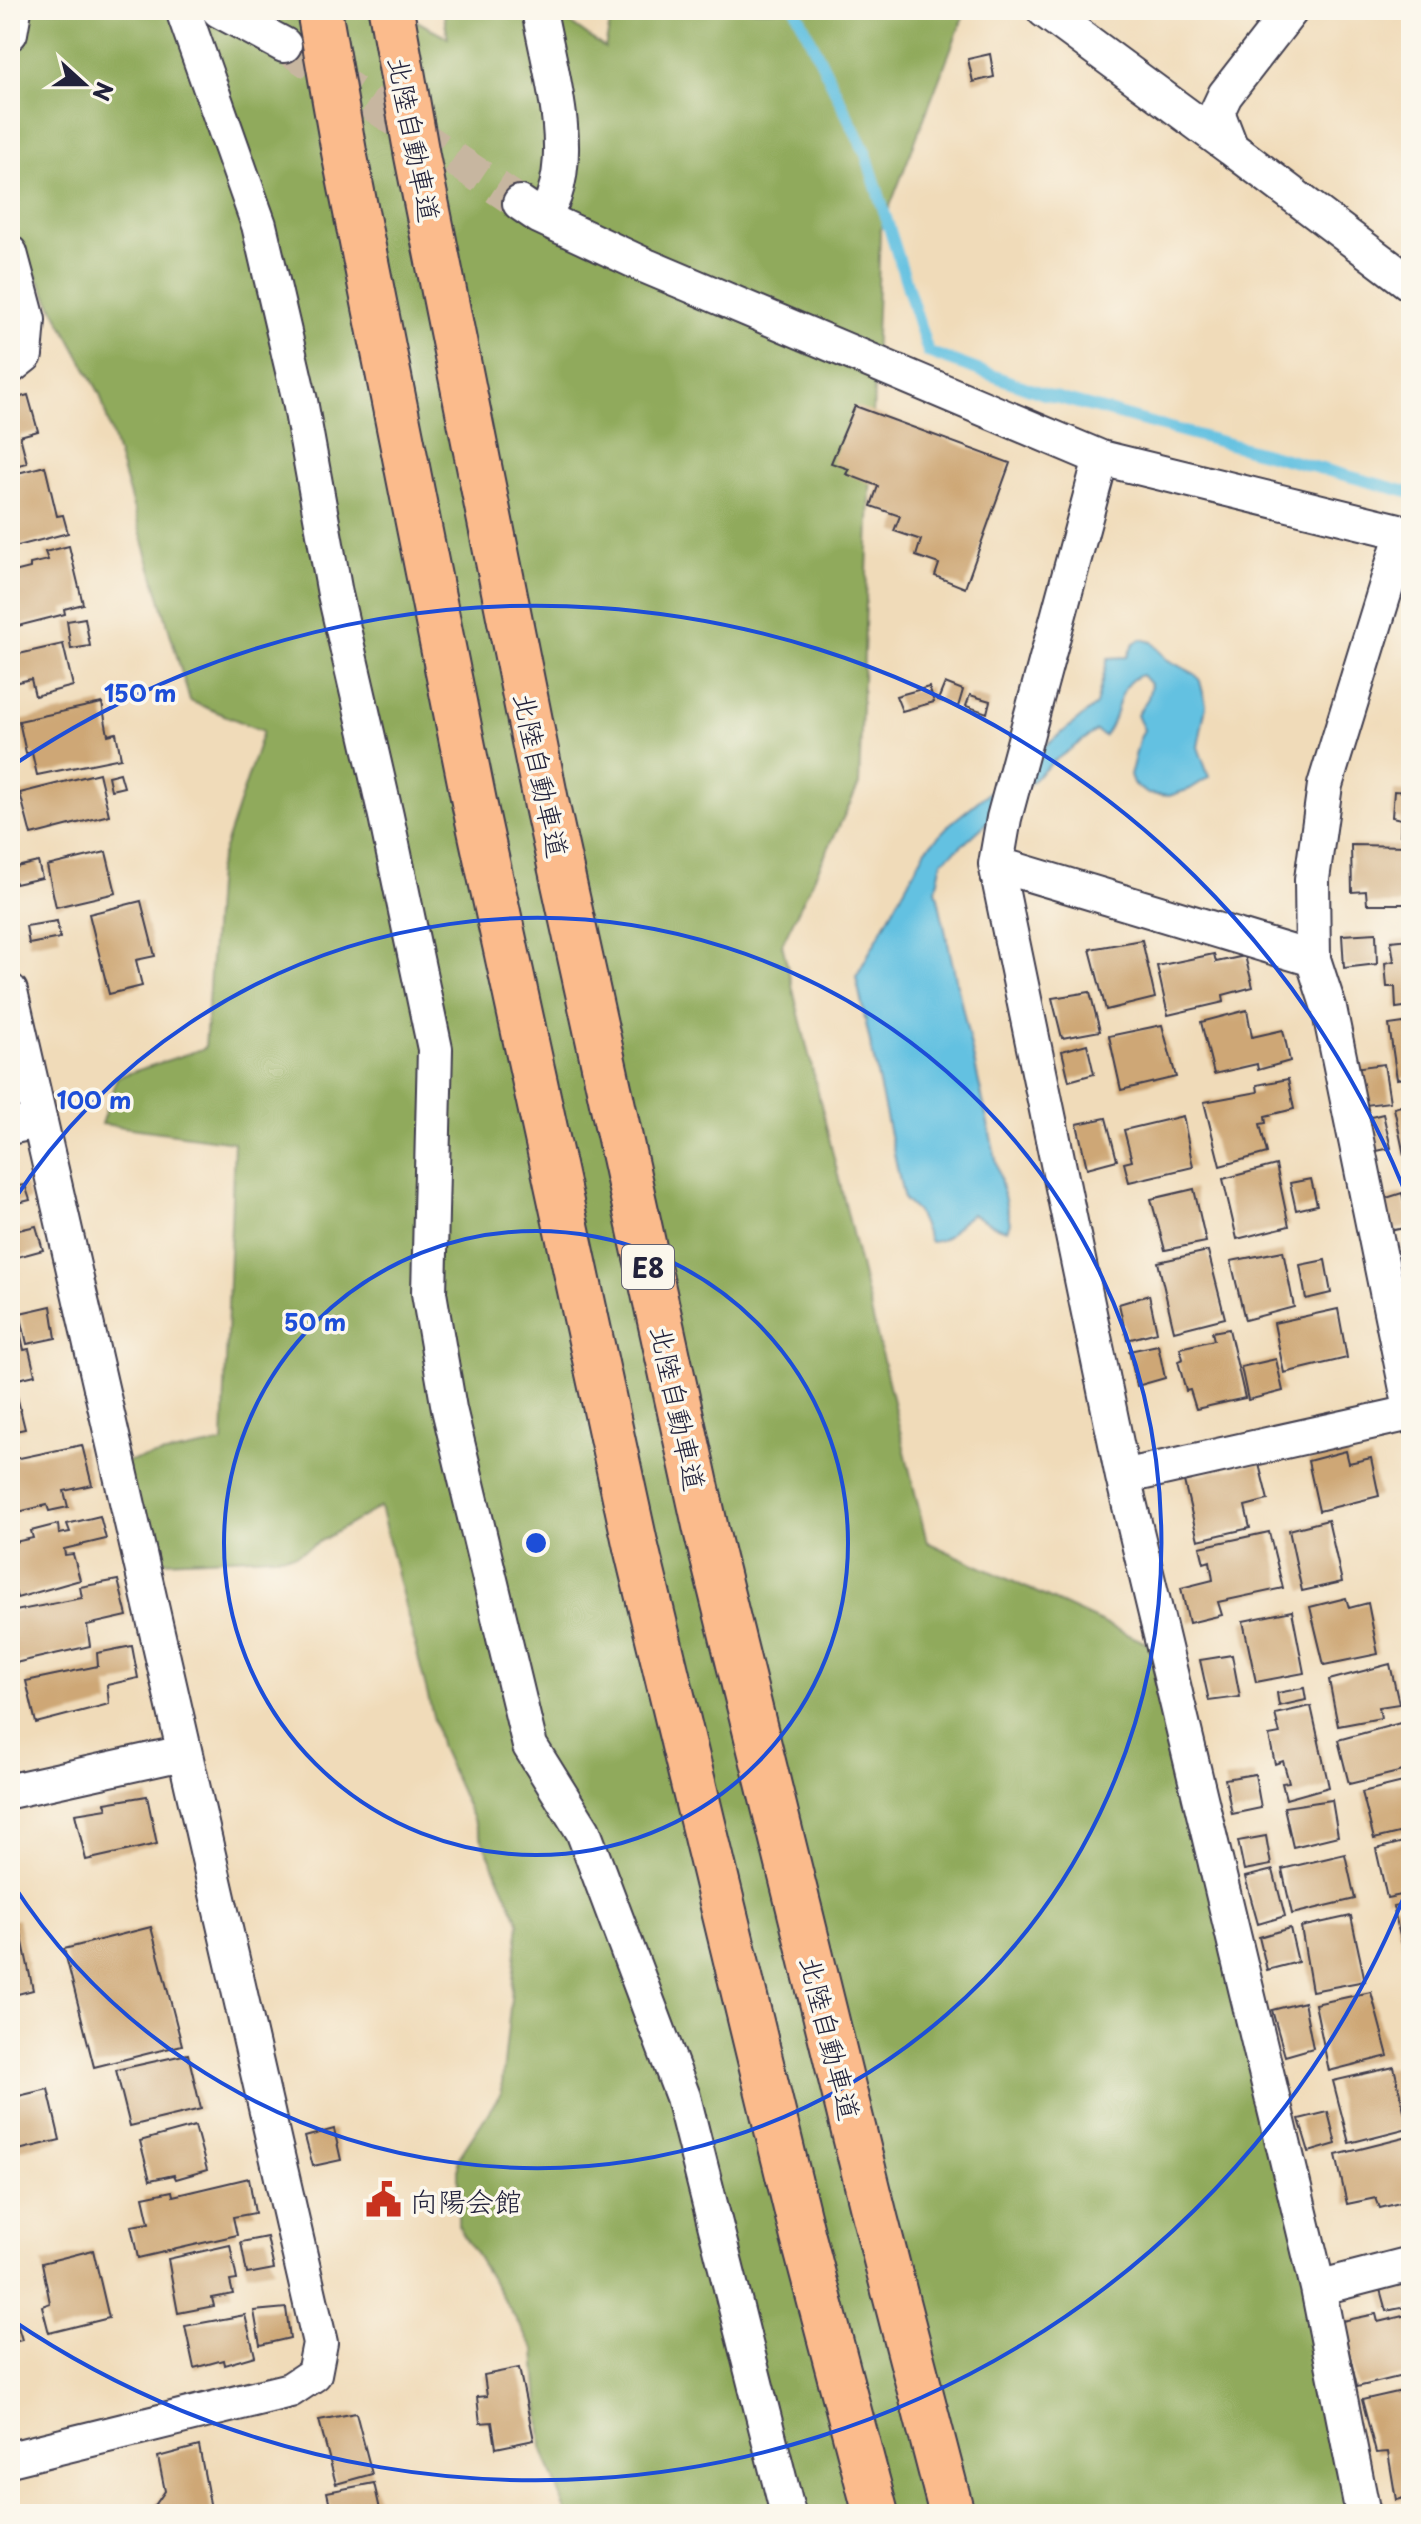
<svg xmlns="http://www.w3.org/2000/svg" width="1421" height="2524" font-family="'Playpen Sans','Klee One',sans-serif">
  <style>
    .forest { fill: #90aa5b; stroke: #59664b; stroke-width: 2 }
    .water { fill: #63c1e1; stroke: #42728e; stroke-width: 2 }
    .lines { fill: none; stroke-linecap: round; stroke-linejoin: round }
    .stream { stroke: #63c1e1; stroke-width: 12 }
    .building { fill: #cea776 }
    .street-tunnel { stroke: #c7b6a0; stroke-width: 34; stroke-dasharray: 34 17; stroke-linecap: butt }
    .street-casing { stroke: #413e4e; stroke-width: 38 }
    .highway-casing { stroke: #413e4e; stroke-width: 48 }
    .street { stroke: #fff; stroke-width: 34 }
    .highway { stroke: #fbbb8c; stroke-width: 44 }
    .ring { fill: none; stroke: #1d4ed8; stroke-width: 4 }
    .labels { text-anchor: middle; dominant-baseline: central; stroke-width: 7; stroke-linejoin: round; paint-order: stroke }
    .shield { fill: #fbf7ec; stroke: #636270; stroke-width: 2 }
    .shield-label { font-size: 26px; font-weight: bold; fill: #22223b }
    .street-label { font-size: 28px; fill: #22223b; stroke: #fbf7ec }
    .poi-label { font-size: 28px; fill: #22223b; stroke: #fbf7ec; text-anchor: start }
    .centre { fill: #1d4ed8; stroke: #fbf7ec; stroke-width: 4 }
    .ring-label { font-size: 24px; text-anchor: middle; font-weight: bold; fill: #1d4ed8; stroke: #fbf7ec; stroke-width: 7; stroke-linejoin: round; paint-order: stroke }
  </style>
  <rect width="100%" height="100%" fill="#fbf7ec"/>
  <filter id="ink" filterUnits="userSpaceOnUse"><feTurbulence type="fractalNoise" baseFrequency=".0125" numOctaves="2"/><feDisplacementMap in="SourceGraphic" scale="16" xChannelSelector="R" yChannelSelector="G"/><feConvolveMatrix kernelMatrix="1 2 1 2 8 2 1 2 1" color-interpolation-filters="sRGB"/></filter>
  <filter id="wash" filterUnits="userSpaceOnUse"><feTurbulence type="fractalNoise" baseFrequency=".006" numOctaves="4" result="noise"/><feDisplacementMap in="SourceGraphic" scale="32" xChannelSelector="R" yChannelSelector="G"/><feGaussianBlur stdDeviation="1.8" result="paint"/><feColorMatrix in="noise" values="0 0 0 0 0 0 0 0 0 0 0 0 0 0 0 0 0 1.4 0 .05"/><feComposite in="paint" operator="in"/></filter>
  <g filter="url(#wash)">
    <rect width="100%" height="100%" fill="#f0dbb9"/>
    <!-- forest -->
    <path class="forest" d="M18 10H397L448 38 443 10H552L605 48 613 10H966L880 232 859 785 782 944 927 1542 1164 1651 1363 2514H567L542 2447 535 2350 458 2226V2159L501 2093 519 1922 441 1748 380 1507 296 1555 142 1562 118 1463 223 1443 234 1142 101 1124 117 1077 205 1048 217 870 263 731 190 701 100 394 10 228V45Z"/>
    <!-- water -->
    <path class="water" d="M1141 639 1152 642 1166 659 1195 674 1200 681 1206 705 1198 747 1209 777 1190 789 1169 796 1148 794 1133 784 1130 776 1139 740 1144 730 1137 715 1148 698 1151 685 1142 675C1115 681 1121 719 1104 736L1096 731 1054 761 966 842 942 861 936 889 1010 1223 1007 1230 997 1227 972 1214C955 1223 952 1241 930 1242L917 1212 904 1200 856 977 926 849 950 824 1096 705 1108 658 1127 657 1134 643Z"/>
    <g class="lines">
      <!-- stream -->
      <path class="stream" d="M796 10 866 154 928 352 1044 394 1411 493"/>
    </g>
    <g id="blocks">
      <!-- building -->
      <path class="building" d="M990 54 994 77 973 82 968 59Z
        M28 395 38 431 20 436 27 463 10 467V400Z
        M855 406 1010 463 965 588 935 576 939 564 916 556 921 540 894 531 900 516 871 506 878 486 846 474 849 469 831 463Z
        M45 466 57 516 63 515 68 533 10 548V475Z
        M69 546 83 604 64 609 65 614 10 628V573L30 568V564L48 560 45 552Z
        M85 618 90 646 71 649 67 621Z
        M63 644 73 686 35 696 31 679 10 684V656Z
        M945 683 963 690 958 707 938 700Z
        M929 687 934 702 902 711 896 696Z
        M970 695 990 701 987 713 966 706Z
        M102 703 108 735 116 733 121 758 37 775 32 753H26L19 721Z
        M99 773 109 815 31 835 20 793Z
        M120 773 124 787 111 790 108 776Z
        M1408 773H1411V835H1400L1401 819 1392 817 1394 791 1408 792Z
        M1351 845 1411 846V904H1367L1366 891 1352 892Z
        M106 852 116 893 56 907 47 866Z
        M38 862 42 878 15 884 12 868Z
        M141 901 155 956 136 960 142 986 109 994 89 914Z
        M57 921 60 938 29 944 26 926Z
        M1376 933 1377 964 1344 968 1342 935Z
        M1411 939V1006L1396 1008 1395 987H1387L1385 963 1394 961 1391 941Z
        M1142 940 1155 998 1106 1010 1090 949Z
        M1214 954 1216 962 1245 956 1253 987 1223 995 1224 1002 1168 1015 1157 966Z
        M1090 992 1100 1031 1062 1038 1052 998Z
        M1247 1010 1252 1037 1283 1030 1290 1061 1258 1070 1257 1064 1214 1074 1201 1022Z
        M1411 1022V1077L1397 1079 1389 1025Z
        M1162 1025 1176 1077 1121 1090 1109 1036Z
        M1087 1044 1094 1074 1069 1081 1062 1051Z
        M1384 1064 1390 1102 1358 1106 1353 1068Z
        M1288 1079 1294 1109 1265 1116 1266 1123 1260 1124 1267 1153 1220 1166 1204 1102 1258 1092 1257 1085Z
        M1411 1103V1154L1404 1155 1394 1108Z
        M1383 1114 1391 1148 1367 1153 1359 1120Z
        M1183 1116 1193 1167 1129 1182 1124 1163 1132 1161 1124 1130Z
        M1106 1118 1117 1160 1087 1168 1077 1124Z
        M1276 1165 1289 1226 1237 1239 1223 1179Z
        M1311 1179 1317 1205 1296 1210 1290 1183Z
        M25 1185 30 1200 10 1205V1187Z
        M1194 1189 1206 1242 1165 1250 1151 1199Z
        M1402 1193 1410 1227 1384 1232 1377 1201Z
        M36 1226 43 1250 10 1259V1232Z
        M1208 1251 1225 1318 1174 1331 1158 1262Z
        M1283 1251 1294 1307 1245 1320 1231 1261Z
        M1325 1260 1331 1293 1306 1299 1300 1265Z
        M1411 1288V1322L1401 1324 1394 1291Z
        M1149 1295 1157 1332 1127 1340 1119 1304Z
        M51 1306 56 1338 27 1344 20 1313Z
        M1338 1309 1347 1358 1284 1373 1274 1323Z
        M18 1323 24 1350 29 1349 35 1375 10 1381V1325Z
        M1229 1329 1245 1398 1196 1409 1190 1390 1186 1391 1178 1361 1183 1359 1180 1348 1214 1340 1212 1332Z
        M1158 1345 1165 1378 1137 1386 1129 1351Z
        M1276 1359 1283 1391 1248 1400 1241 1367Z
        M16 1392 25 1429 15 1431 17 1446 10 1448V1394Z
        M82 1445 92 1485 64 1491 68 1507 49 1511 47 1505 10 1514V1460Z
        M1346 1451 1349 1463 1371 1458 1379 1496 1319 1511 1308 1461Z
        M1259 1464 1268 1500 1245 1506 1250 1528 1198 1540 1183 1477Z
        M100 1516 106 1539 64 1549 65 1555 73 1554 80 1580 17 1598 10 1572V1543L33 1538 31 1531 58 1524 59 1534 70 1532 67 1524Z
        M1328 1520 1342 1582 1302 1591 1289 1530Z
        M1269 1532 1283 1588 1218 1602 1222 1615 1189 1623 1181 1588 1213 1580 1210 1561 1204 1563 1200 1547Z
        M118 1580 127 1616 87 1625 90 1646 15 1663 10 1639V1612L82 1598 80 1587Z
        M1346 1598 1349 1608 1368 1603 1378 1654 1324 1665 1310 1607Z
        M1292 1611 1304 1673 1256 1682 1243 1621Z
        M132 1646 138 1678 107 1685 109 1704 36 1723 26 1681 98 1666 97 1653Z
        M1232 1655 1240 1697 1209 1701 1200 1660Z
        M1390 1664 1399 1704 1379 1707 1381 1718 1338 1726 1329 1680Z
        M1304 1688 1306 1700 1279 1706 1277 1693Z
        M1311 1706 1329 1787 1286 1799 1282 1783 1289 1782 1283 1761 1275 1764 1269 1736 1280 1734 1275 1714Z
        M1404 1722 1411 1751V1769L1349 1784 1338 1740Z
        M1255 1774 1261 1808 1232 1814 1225 1779Z
        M1411 1780V1830L1374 1839 1362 1792Z
        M147 1796 157 1844 86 1860 75 1814 107 1809 105 1803Z
        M1332 1800 1338 1836 1293 1847 1284 1807Z
        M1266 1836 1271 1865 1244 1870 1238 1841Z
        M1411 1840V1893L1387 1898 1376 1849Z
        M1345 1854 1355 1899 1292 1914 1282 1869Z
        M1273 1870 1285 1916 1258 1924 1245 1877Z
        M1411 1902V1969L1408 1970 1393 1906Z
        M1351 1916 1365 1981 1312 1991 1301 1927Z
        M18 1919 33 1990 10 1996V1921Z
        M151 1927 182 2045 94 2067 64 1949Z
        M1290 1928 1298 1962 1267 1970 1259 1937Z
        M1371 1992 1388 2056 1329 2071 1315 2004Z
        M1304 2002 1313 2048 1285 2056 1272 2010Z
        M188 2054 201 2109 130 2126 116 2070Z
        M1394 2067 1408 2128 1349 2143 1333 2081Z
        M48 2089 60 2140 10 2152V2098Z
        M1328 2112 1336 2144 1309 2152 1299 2119Z
        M195 2126 207 2170 176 2179 174 2175 150 2180 140 2141Z
        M334 2129 341 2160 313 2166 305 2137Z
        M1408 2137 1411 2149V2200L1380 2208 1376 2198 1347 2204 1336 2155Z
        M249 2178 255 2213 233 2217 237 2235 138 2258 131 2226 149 2223 143 2197 172 2191 173 2196Z
        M267 2237 274 2269 247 2274 241 2242Z
        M230 2245 237 2280 230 2281 233 2294 212 2298 214 2306 178 2313 168 2259Z
        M93 2250 109 2318 49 2333 42 2306 50 2303 42 2263Z
        M1407 2274 1411 2287V2306L1386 2311 1378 2282Z
        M10 2300 22 2340 10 2343Z
        M286 2308 290 2338 260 2345 254 2311Z
        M1376 2314 1378 2322 1411 2314V2374L1357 2387 1342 2321Z
        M245 2315 255 2356 224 2365 223 2360 194 2368 185 2326Z
        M519 2368 534 2440 496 2448 492 2422 480 2423 477 2397 487 2396 484 2375Z
        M1411 2389V2496L1396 2500 1388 2452 1376 2453 1362 2400Z
        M356 2413 372 2474 336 2484 319 2420Z
        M199 2446 212 2514H149L165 2491 158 2457Z
        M374 2483 381 2514H332L327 2492Z"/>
    </g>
  </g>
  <g filter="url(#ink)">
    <use href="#blocks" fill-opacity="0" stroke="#413e4e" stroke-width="2"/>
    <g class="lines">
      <!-- street-tunnel -->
      <path class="street-tunnel" d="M284 45 520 203"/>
      <defs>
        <path id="street" d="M183 10 259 225 300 401 335 594 386 816 435 1049 429 1293 449 1409 530 1746 583 1831 683 2097 788 2514
          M219 10 284 45
          M539 10C549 66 573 142 554 196 552 204 544 210 539 216
          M1044 10 1231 148
          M1291 10 1225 95 1217 112 1231 148 1411 284
          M10 33 14 10
          M520 203 539 216 646 266 1101 458 1403 532
          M10 253 28 320 25 355 10 367
          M1411 534 1403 532 1325 785 1312 879 1313 959 1329 1008 1411 1409
          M996 864 1004 818 1101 458
          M1313 959 996 864 1123 1477 1318 2288 1363 2514
          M10 991 320 2343 314 2374 290 2390 10 2459
          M10 1127 38 1121
          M1123 1477 1411 1413
          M10 1791 183 1753
          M1318 2288 1411 2264"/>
        <path id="highway" d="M319 10 344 152 474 802 635 1543 803 2237 876 2514
          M391 10 417 156 547 806 706 1530 876 2221 952 2514"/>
      </defs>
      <!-- street casing -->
      <use href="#street" class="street-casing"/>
      <!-- highway casing -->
      <use href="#highway" class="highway-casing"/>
      <!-- street -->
      <use href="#street" class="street"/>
      <!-- highway -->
      <use href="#highway" class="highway"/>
    </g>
  </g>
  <!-- distance rings -->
  <g class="ring">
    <circle cx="536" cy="1543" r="312"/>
    <path d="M12 1203A625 625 0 1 1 12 1883"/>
    <path d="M1411 1879A937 937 0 0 1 12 2320M12 766A937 937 0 0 1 1411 1207"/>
  </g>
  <!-- icons -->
  <defs>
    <symbol id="civic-bare" viewBox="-9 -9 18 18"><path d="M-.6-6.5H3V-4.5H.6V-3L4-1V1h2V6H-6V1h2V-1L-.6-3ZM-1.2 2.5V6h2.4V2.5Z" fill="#c8321e" stroke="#fbf7ec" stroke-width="2.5" paint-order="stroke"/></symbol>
  </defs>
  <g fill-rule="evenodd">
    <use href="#civic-bare" x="358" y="2174" width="51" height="51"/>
  </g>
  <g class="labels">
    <!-- shield labels -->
    <rect class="shield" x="622" y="1245" width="52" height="44" rx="6"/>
    <g class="shield-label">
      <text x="648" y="1267">E8</text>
    </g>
    <!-- street labels -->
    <g class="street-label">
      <text transform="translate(415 139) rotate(79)">北陸自動車道</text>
      <text transform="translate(542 775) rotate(78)">北陸自動車道</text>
      <text transform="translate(679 1408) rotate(78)">北陸自動車道</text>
      <text transform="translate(831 2038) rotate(76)">北陸自動車道</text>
    </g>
    <!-- poi labels -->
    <g class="poi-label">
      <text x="410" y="2200">向陽会館</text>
    </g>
  </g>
  <circle cx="536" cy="1543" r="12" class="centre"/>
  <g class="ring-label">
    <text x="140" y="702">150 m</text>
    <text x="94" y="1109">100 m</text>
    <text x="315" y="1331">50 m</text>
  </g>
  <!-- margin -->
  <rect width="1421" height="2524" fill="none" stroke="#fbf7ec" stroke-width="40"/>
  <!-- north arrow -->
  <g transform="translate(84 84) rotate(111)" stroke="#fbf7ec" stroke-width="6" paint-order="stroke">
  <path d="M0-6L14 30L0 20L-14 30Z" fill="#22223b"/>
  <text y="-12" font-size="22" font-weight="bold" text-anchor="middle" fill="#22223b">N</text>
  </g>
</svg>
